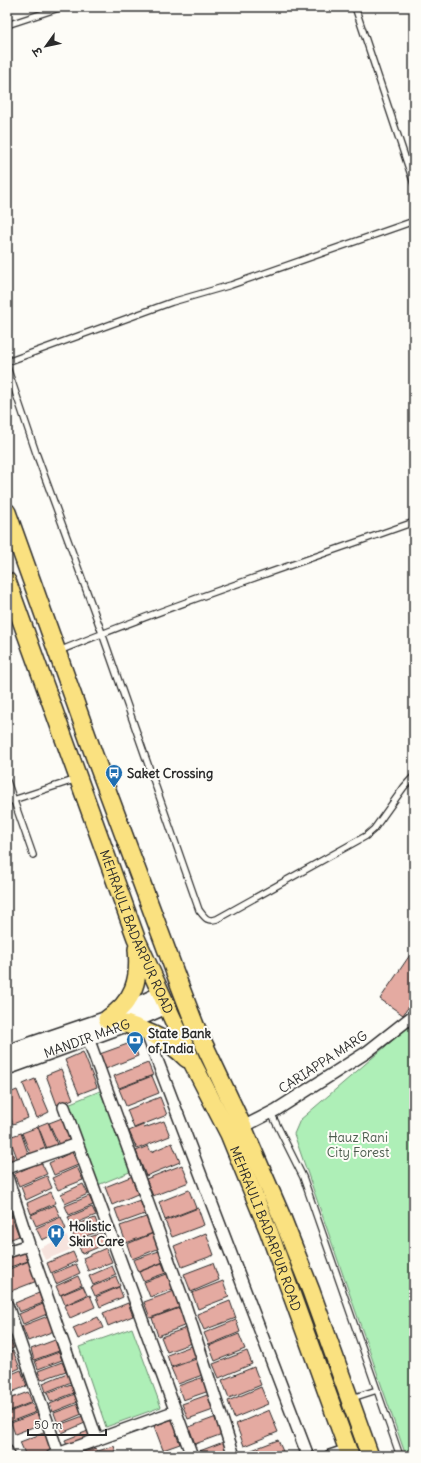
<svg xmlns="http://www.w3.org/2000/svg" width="421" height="1463" font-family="Delius,'Playpen Sans Deva',sans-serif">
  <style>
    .built { fill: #f6e3dd }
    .green { fill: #aeefb7; stroke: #6c8d71 }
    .building { fill: #e4aaa1; stroke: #2b2b2b }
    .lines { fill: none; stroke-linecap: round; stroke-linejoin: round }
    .service-casing { stroke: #2b2b2b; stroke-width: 8 }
    .minor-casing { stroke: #2b2b2b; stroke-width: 14 }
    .secondary-casing { stroke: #2b2b2b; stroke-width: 18 }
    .primary-casing { stroke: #2b2b2b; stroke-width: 20 }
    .service { stroke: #fdfcf7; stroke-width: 5.5 }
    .minor { stroke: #fdfcf7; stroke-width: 11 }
    .secondary { stroke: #fdfcf7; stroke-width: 15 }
    .primary { stroke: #fae180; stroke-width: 17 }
    .labels { text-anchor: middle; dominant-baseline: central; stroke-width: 4; stroke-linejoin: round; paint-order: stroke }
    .poi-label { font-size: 13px; font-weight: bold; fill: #2b2b2b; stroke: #fdfcf7; text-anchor: start }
    .street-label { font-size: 13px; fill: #2b2b2b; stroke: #fdfcf7 }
    .park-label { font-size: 13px; fill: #4c5c4e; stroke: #fdfcf7 }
  </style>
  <rect width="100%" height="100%" fill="#fdfcf7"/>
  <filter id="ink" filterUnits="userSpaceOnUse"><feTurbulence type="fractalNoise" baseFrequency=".025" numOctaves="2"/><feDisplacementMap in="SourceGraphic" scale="8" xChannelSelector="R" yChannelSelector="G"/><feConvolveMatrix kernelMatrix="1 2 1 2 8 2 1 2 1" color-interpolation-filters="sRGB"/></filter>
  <g filter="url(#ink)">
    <!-- built -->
    <path class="built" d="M67 1236 72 1249 45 1260 40 1248Z"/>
    <!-- green -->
    <path class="green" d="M414 1022V1456H406L294 1134 300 1120Z
      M100 1091 132 1171 98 1185 68 1104Z
      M132 1328 161 1407 106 1427 79 1347Z"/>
    <!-- building -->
    <path class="building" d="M414 949V999L403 1015 380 999Z
      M133 1042 138 1056 103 1070 97 1055Z
      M83 1052 97 1087 79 1094 65 1060Z
      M148 1063 153 1075 119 1088 114 1076Z
      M61 1069 73 1099 57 1105 46 1075Z
      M152 1076 159 1093 126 1106 119 1089Z
      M35 1079 49 1112 37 1118 23 1084Z
      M17 1090 28 1118 13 1124 7 1110V1094Z
      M160 1097 167 1115 134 1128 127 1110Z
      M62 1118 72 1141 60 1147 49 1123Z
      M164 1121 170 1136 137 1149 129 1131 143 1125 144 1128Z
      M48 1122 58 1147 48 1151 38 1126Z
      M38 1127 47 1152 32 1158 22 1133Z
      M21 1133 30 1159 19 1163 9 1137Z
      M7 1137 16 1163 7 1167Z
      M172 1143 180 1162 146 1176 136 1151 148 1146 151 1152Z
      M72 1152 78 1165 54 1175 49 1163Z
      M41 1162 47 1174 19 1186 14 1174Z
      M182 1165 189 1182 153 1196 146 1179Z
      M77 1167 83 1180 58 1190 52 1178Z
      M135 1175 142 1192 112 1205 105 1187Z
      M47 1176 52 1188 26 1200 21 1187Z
      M83 1184 88 1194 65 1204 61 1194Z
      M189 1190 196 1208 165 1220 159 1202Z
      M51 1192 56 1203 31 1214 27 1203Z
      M89 1196 93 1205 69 1215 65 1206Z
      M140 1200 145 1214 120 1223 115 1209Z
      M55 1205 60 1216 36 1226 31 1215Z
      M92 1207 96 1215 71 1225 68 1217Z
      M198 1208 204 1225 172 1237 165 1221Z
      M7 1209H9L19 1236 9 1240 7 1235Z
      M61 1217 66 1229 42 1240 36 1228Z
      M146 1217 153 1233 126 1243 120 1226Z
      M95 1218 100 1231 75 1240 70 1227Z
      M101 1233 106 1244 82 1254 77 1242Z
      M154 1233 160 1248 132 1259 127 1244Z
      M206 1233 214 1255 182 1267 174 1246Z
      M23 1247 28 1261 7 1268V1253Z
      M106 1248 112 1262 88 1271 83 1258Z
      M159 1251 163 1262 138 1272 133 1260Z
      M73 1252 77 1261 51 1273 47 1263Z
      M29 1261 37 1281 11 1291 7 1282V1270Z
      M162 1263 166 1273 143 1281 139 1272Z
      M213 1263 219 1280 191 1292 184 1274Z
      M76 1264 80 1273 56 1284 52 1274Z
      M112 1266 116 1275 93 1285 89 1276Z
      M170 1273 176 1288 150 1297 144 1282Z
      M78 1276 82 1285 60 1295 56 1286Z
      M116 1277 120 1286 95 1296 91 1287Z
      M223 1281 229 1297 198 1309 192 1293Z
      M83 1286 87 1295 65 1305 61 1295Z
      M119 1287 123 1297 100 1307 96 1297Z
      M177 1290 183 1306 150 1318 144 1302Z
      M39 1293 43 1303 19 1312 15 1303Z
      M90 1295 95 1307 70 1318 64 1306Z
      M230 1301 236 1318 204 1330 197 1314Z
      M128 1303 133 1316 108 1326 103 1313Z
      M43 1304 47 1314 23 1324 19 1314Z
      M182 1307 189 1324 158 1336 152 1318Z
      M48 1316 54 1331 28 1341 22 1326Z
      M98 1317 103 1328 78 1339 73 1328Z
      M236 1320 240 1332 209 1345 204 1333Z
      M189 1327 195 1342 167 1352 161 1337Z
      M239 1334 245 1349 215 1361 209 1346Z
      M8 1335 14 1348 7 1351V1336Z
      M55 1340 59 1351 34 1360 31 1349Z
      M194 1345 198 1357 171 1367 167 1355Z
      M13 1351 20 1368 7 1374V1353Z
      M247 1351 252 1364 219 1378 213 1364Z
      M59 1352 62 1360 38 1369 35 1361Z
      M199 1358 205 1374 178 1384 171 1368Z
      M62 1362 66 1371 41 1380 38 1371Z
      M254 1367 261 1385 229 1398 222 1380Z
      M21 1370 27 1386 7 1394V1376Z
      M67 1373 71 1382 46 1392 43 1383Z
      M206 1376 212 1390 183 1400 178 1386Z
      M71 1384 74 1393 51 1402 47 1393Z
      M261 1387 268 1404 234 1418 228 1401Z
      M28 1392 32 1402 7 1412V1400Z
      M75 1394 78 1402 53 1412 50 1404Z
      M210 1394 216 1409 188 1419 182 1404Z
      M32 1403 36 1412 10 1422 7 1413Z
      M78 1404 82 1414 58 1424 54 1413Z
      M269 1410 278 1432 244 1446 236 1424Z
      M37 1413 41 1424 15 1434 11 1423Z
      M83 1416 85 1423 62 1433 59 1425Z
      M219 1416 225 1433 195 1444 189 1427Z
      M173 1419 178 1433 176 1434 180 1444 163 1450 154 1426Z
      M88 1431 92 1439 68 1449 65 1440Z
      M46 1432 54 1452 44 1456H26L20 1442Z
      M278 1440 285 1456H245L244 1453Z
      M226 1441 231 1455 228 1456H198L197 1452Z
      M114 1446 117 1456H100L98 1451Z
      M96 1448 98 1456H81L80 1453Z"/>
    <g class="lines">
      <defs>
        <path id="service" d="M355 7 414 184
          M7 25 62 7
          M7 362 172 302 231 285 414 221
          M7 367 36 453 102 633 199 910C205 918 207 922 217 919L366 836 374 829 404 787 414 776
          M59 651C176 603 296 564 414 522
          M7 781 33 855
          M7 802 77 779
          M271 1113 303 1177 400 1456
          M352 1398 377 1390"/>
        <path id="minor" d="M146 1031 308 1456
          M88 1038 186 1308 234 1456
          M64 1107 192 1456
          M243 1127 276 1110 367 1052 414 1015
          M7 1168 77 1144
          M7 1177 29 1245 97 1440
          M7 1252 29 1245
          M7 1305 58 1453
          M7 1451 8 1456
          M52 1456 176 1411
          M330 1456 348 1450"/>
        <g id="secondary">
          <path d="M7 1053 107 1019 161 994"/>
          <path id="s1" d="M7 1067 126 1024 166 1006"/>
        </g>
        <g id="primary">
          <path d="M7 512 94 755 180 986 195 1025 243 1127 281 1215 311 1291 370 1456"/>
          <path id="s2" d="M7 581 136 938 193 1064 229 1134 269 1232 350 1456"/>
          <path d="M107 1019C134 1001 140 980 137 949"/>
          <path d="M126 1024C152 1033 167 1039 187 1059"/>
        </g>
      </defs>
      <!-- service casing -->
      <use href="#service" class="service-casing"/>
      <!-- minor casing -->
      <use href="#minor" class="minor-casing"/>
      <!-- secondary casing -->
      <use href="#secondary" class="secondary-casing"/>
      <!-- primary casing -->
      <use href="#primary" class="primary-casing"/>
      <!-- service -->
      <use href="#service" class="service"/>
      <!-- minor -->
      <use href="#minor" class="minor"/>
      <!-- secondary -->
      <use href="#secondary" class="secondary"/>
      <!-- primary -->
      <use href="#primary" class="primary"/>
    </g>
  </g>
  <!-- icons -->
  <defs>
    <symbol id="bus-pin" viewBox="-11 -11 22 30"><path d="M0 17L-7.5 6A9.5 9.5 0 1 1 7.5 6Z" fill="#1f6fb2" stroke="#fdfcf7"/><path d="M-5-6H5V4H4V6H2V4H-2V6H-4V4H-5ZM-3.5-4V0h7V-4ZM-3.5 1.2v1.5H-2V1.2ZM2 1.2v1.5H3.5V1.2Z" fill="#fff"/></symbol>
    <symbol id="bank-pin" viewBox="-11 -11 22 30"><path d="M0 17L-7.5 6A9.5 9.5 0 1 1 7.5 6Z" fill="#1f6fb2" stroke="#fdfcf7"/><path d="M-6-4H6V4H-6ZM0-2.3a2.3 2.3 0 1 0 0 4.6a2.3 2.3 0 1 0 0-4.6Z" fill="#fff"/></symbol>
    <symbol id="hospital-pin" viewBox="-11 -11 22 30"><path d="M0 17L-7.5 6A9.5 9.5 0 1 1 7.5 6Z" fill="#1f6fb2" stroke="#fdfcf7"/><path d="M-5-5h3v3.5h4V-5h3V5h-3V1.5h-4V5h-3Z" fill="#fff"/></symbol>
  </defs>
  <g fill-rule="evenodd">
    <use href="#bus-pin" x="104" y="763" width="20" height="27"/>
    <use href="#bank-pin" x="125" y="1030" width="20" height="27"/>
    <use href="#hospital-pin" x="46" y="1223" width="20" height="27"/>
  </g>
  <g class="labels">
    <!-- poi labels -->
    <g class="poi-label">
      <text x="127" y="773">Saket Crossing</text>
      <text x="148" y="1033">State Bank<tspan x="148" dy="15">of India</tspan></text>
      <text x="69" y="1226">Holistic<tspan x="69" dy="15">Skin Care</tspan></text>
    </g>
    <!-- street labels -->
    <g class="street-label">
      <text stroke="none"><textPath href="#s2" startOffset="374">MEHRAULI BADARPUR ROAD</textPath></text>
      <text stroke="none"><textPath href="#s1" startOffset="85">MANDIR MARG</textPath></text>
      <text transform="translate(323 1062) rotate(-33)">CARIAPPA MARG</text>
      <text stroke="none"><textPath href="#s2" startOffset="698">MEHRAULI BADARPUR ROAD</textPath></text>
    </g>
    <!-- park labels -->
    <g class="park-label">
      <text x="358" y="1137">Hauz Rani<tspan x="358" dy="15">City Forest</tspan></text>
    </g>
  </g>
  <!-- margin -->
  <rect width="421" height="1463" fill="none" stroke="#fdfcf7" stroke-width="24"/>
  <rect x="12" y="12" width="397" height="1439" fill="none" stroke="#2b2b2b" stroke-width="1.5" filter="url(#ink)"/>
  <!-- north arrow -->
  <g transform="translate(46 46) rotate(237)" stroke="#fdfcf7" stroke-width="3" paint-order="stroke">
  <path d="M0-3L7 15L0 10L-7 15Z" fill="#2b2b2b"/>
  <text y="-6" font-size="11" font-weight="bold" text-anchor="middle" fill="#2b2b2b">उ</text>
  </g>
  <!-- scale -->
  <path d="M28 1429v6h78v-6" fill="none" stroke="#2b2b2b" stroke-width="2"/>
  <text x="34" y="1429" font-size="12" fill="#2b2b2b" stroke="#fdfcf7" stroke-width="3" paint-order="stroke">50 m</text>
</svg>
